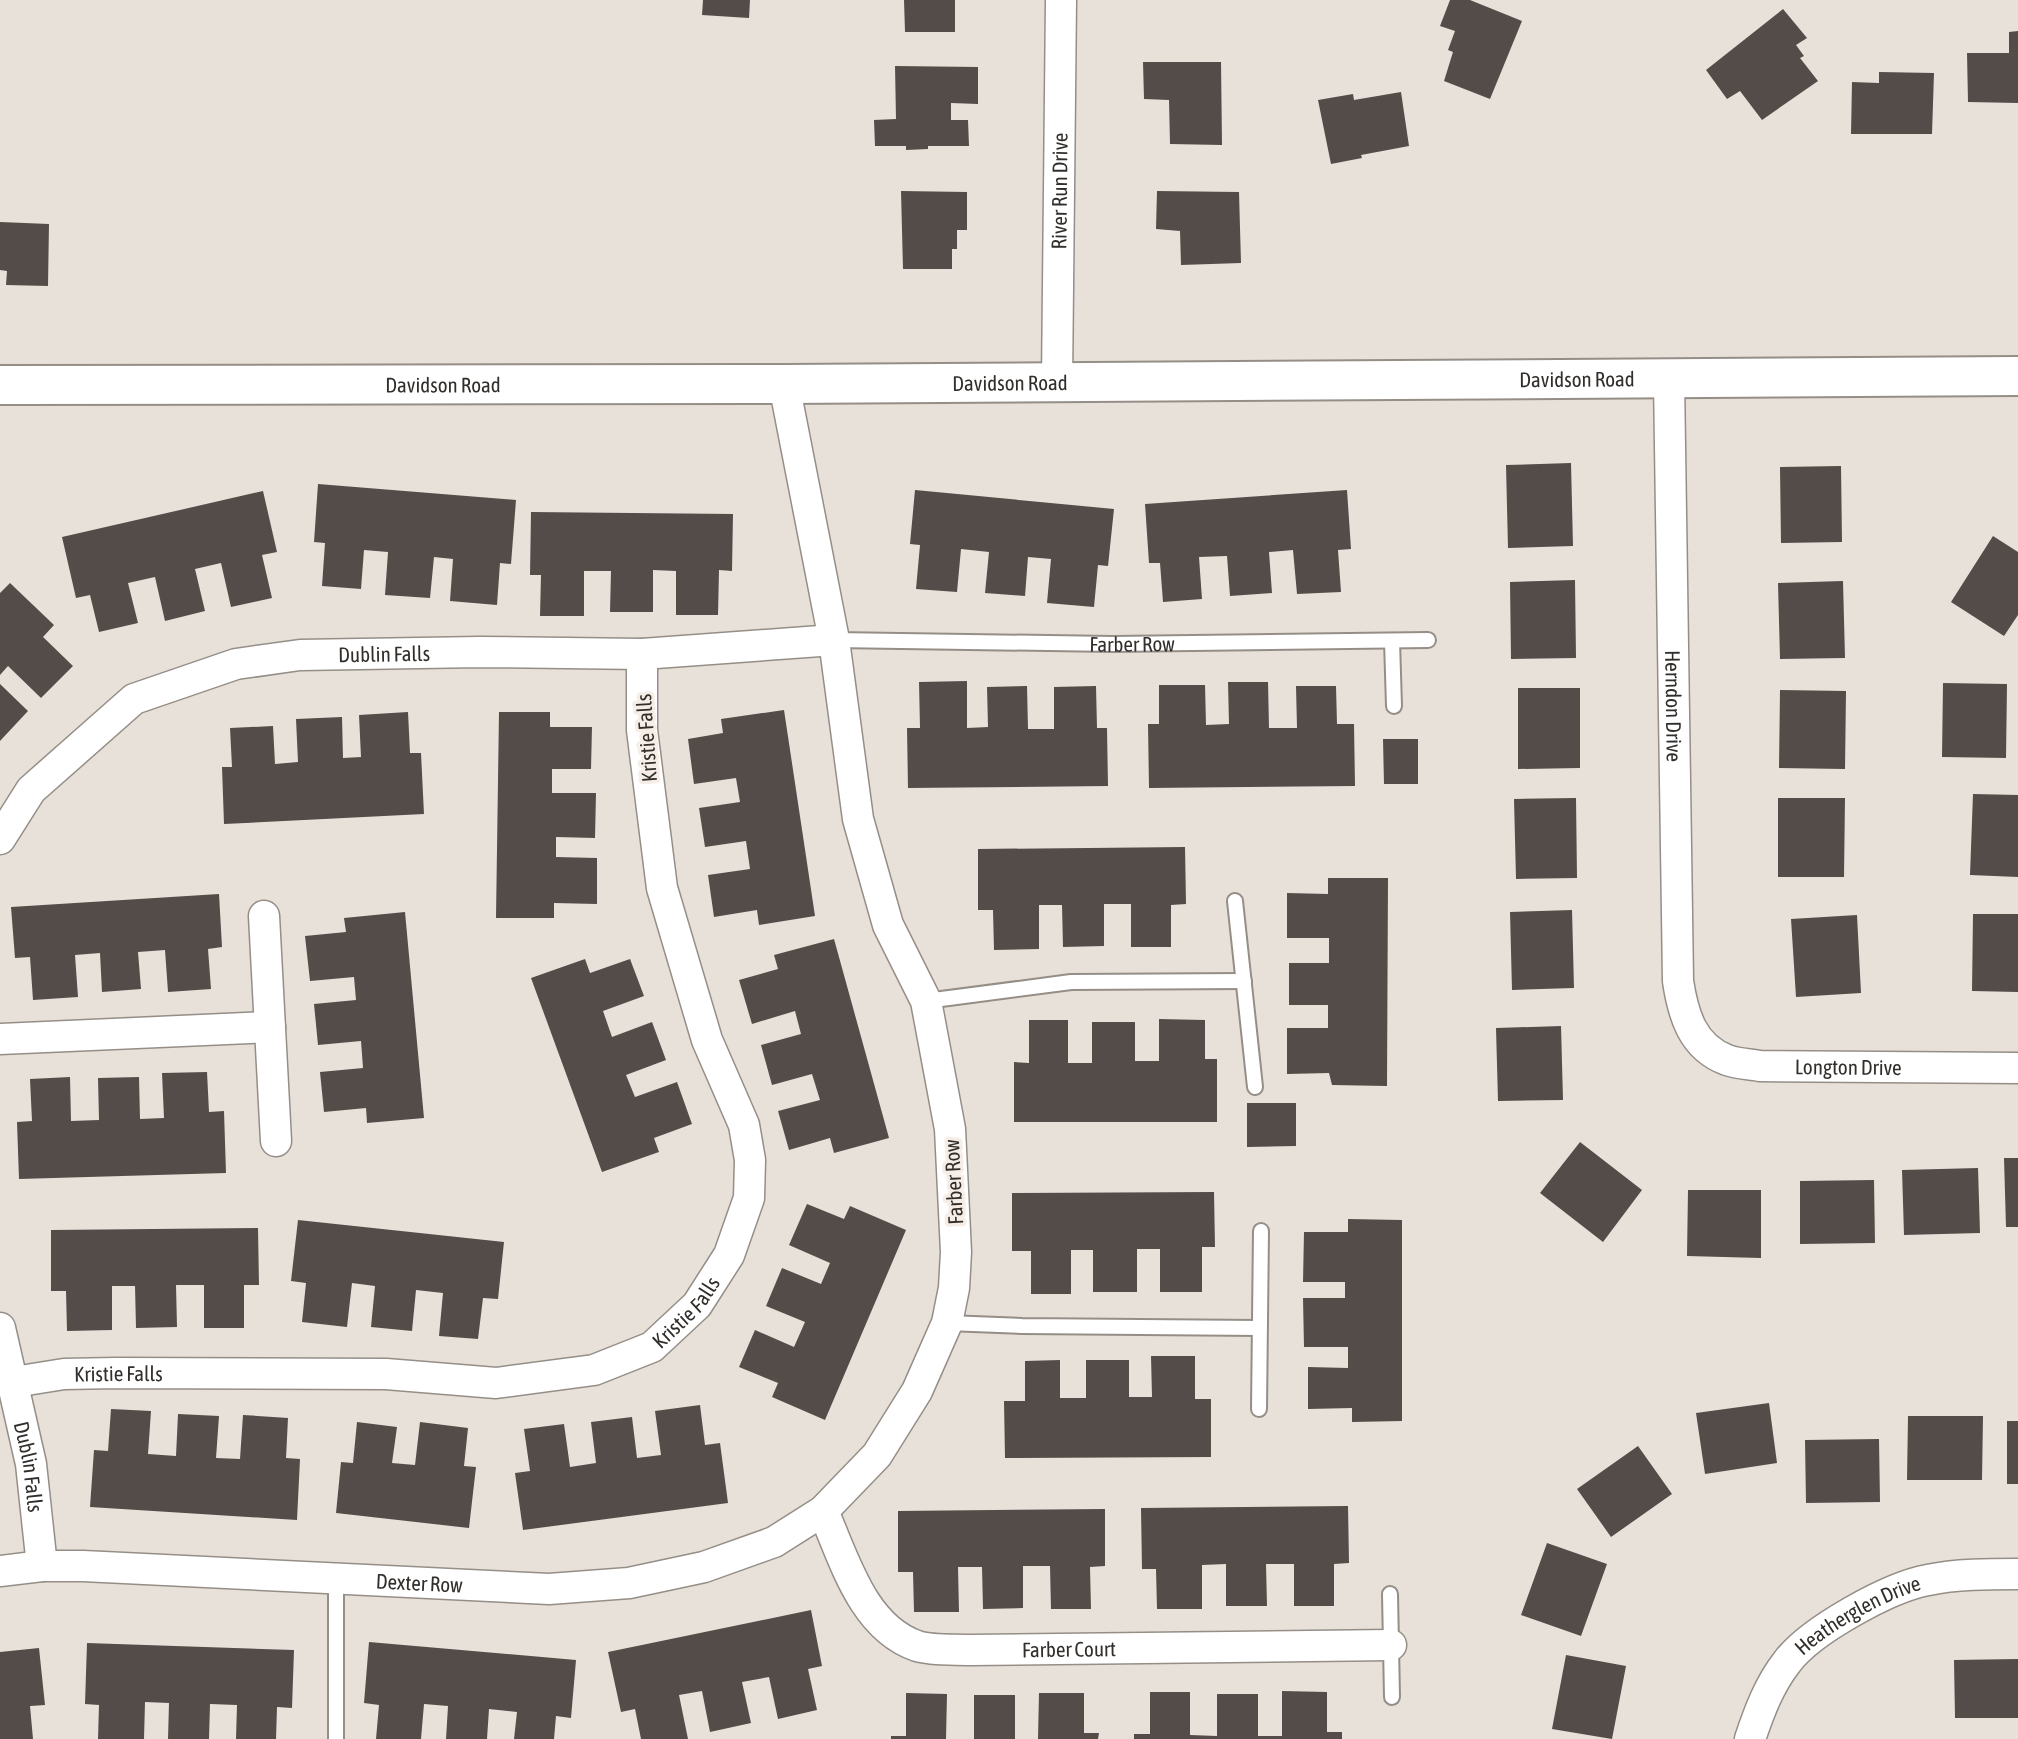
<svg xmlns="http://www.w3.org/2000/svg" width="2018" height="1739" font-family="'Asap Condensed',sans-serif">
  <style>
    .building { fill: #544c48 }
    .lines { fill: none; stroke-linecap: round; stroke-linejoin: round }
    .service-casing { stroke: #958e87; stroke-width: 18 }
    .minor-casing { stroke: #958e87; stroke-width: 33 }
    .secondary-casing { stroke: #958e87; stroke-width: 42 }
    .service { stroke: #fff; stroke-width: 14 }
    .minor { stroke: #fff; stroke-width: 30 }
    .secondary { stroke: #fff; stroke-width: 38 }
    .labels { text-anchor: middle; dominant-baseline: central; stroke-width: 7; stroke-linejoin: round; paint-order: stroke }
    .street-label { font-size: 21px; fill: #312e2b; stroke: #f6eee6 }
  </style>
  <rect width="100%" height="100%" fill="#e8e1d9"/>
  <!-- building -->
  <path class="building" d="M703 0H750L749 18 702 15Z
    M904 0H955V32H905Z
    M1450 0H1470L1522 21 1490 99 1444 81 1453 52 1448 50 1455 31 1440 26Z
    M1783 9 1807 38 1796 45 1804 56 1800 58 1818 81 1762 120 1740 91 1727 99 1706 70Z
    M2018 31V103L1968 102 1967 53H2009V32Z
    M1143 62H1221L1222 145 1170 144 1169 100 1144 99Z
    M895 66 978 67V104L951 103V120H968L969 146H928V149L906 150V146H875L874 120 896 119Z
    M1879 72 1934 73 1932 134H1851L1852 82 1879 83Z
    M1401 92 1409 146 1361 155 1362 158 1331 164 1318 100 1353 94 1354 100Z
    M901 191 967 192V230H957V249H952V269H903Z
    M1157 191 1239 192 1241 263 1181 265 1180 231 1156 229Z
    M0 222 49 224 48 286 6 285 7 271 0 270Z
    M1571 463 1573 546 1508 548 1506 465Z
    M1841 466 1842 542 1781 543 1780 467Z
    M318 484 516 500 511 564 500 563 497 605 450 601 453 559 434 557 430 598 385 595 388 552 364 550 361 589 322 586 325 543 314 542Z
    M915 490 1114 509 1108 566 1098 565 1094 607 1047 603 1051 559 1028 557 1025 596 985 593 989 552 961 549 957 592 916 589 920 545 910 544Z
    M1347 490 1351 549 1338 550 1341 592 1297 594 1293 550 1269 552 1272 593 1230 596 1227 556 1199 557 1202 599 1163 602 1160 563H1149L1145 504Z
    M263 491 277 552 262 555 272 598 231 607 221 563 195 569 205 611 165 621 155 577 128 583 138 623 99 632 90 595 76 598 62 537Z
    M531 512 733 514 732 571 719 570 718 615H676V571L653 570V612H610L611 571H584V616H540L541 575H530Z
    M1993 536 2018 552V615L2004 636 1951 602Z
    M1575 580 1576 658 1511 659 1510 582Z
    M1843 581 1845 658 1780 659 1778 583Z
    M10 583 54 625 43 637 73 666 41 698 8 666 0 675V593Z
    M967 681V728L988 727 987 687 1027 686 1028 729H1054V687L1096 686 1097 728H1107L1108 786 908 788 907 728H920L919 682Z
    M1228 682H1268L1269 728H1297L1296 686H1336L1337 724H1354L1355 786 1149 788 1148 724H1159V685H1205L1206 725 1229 724Z
    M1943 683 2007 684 2006 758 1942 757Z
    M0 684 28 711 0 741Z
    M1518 688H1580V768L1518 769Z
    M1780 690 1846 691 1845 769 1779 768Z
    M784 710 815 916 759 925 757 910 714 917 708 875 750 869 746 841 705 847 699 808 740 802 736 778 694 784 688 739 723 733 721 719Z
    M408 712 410 753H421L424 814 224 824 222 767H232L230 728 273 726 275 764 298 762 296 719 342 717 343 758 361 757 359 715Z
    M499 712H550V727H592L591 769H552V793H596L595 838 556 837V857L597 858V904L554 903V918H496Z
    M1383 739H1418V784H1384Z
    M1973 794 2018 795V877L1970 875Z
    M1576 798 1577 878 1516 879 1514 799Z
    M1778 798H1845L1844 877H1778Z
    M1185 847 1186 904 1171 905V947H1131V904H1104V946L1063 947 1062 905H1039V949L994 950 993 910H978V849Z
    M1328 878H1388L1387 1086 1332 1085 1329 1073 1287 1074V1028H1328V1005H1289V963H1329V938H1287V893L1328 894Z
    M219 894 222 947 208 949 211 989 168 992 165 950 138 952 141 989 102 992 100 953 75 955 78 997 33 1000 30 957 15 958 11 907Z
    M1572 910 1574 988 1512 990 1510 912Z
    M405 912 424 1118 367 1123 366 1108 324 1112 320 1072 363 1068 361 1041 318 1045 314 1004 356 1000 354 977 310 981 305 936 346 932 344 918Z
    M1973 914H2018V992L1972 991Z
    M1857 915 1861 993 1796 997 1791 919Z
    M834 939 889 1138 834 1153 830 1138 789 1150 778 1111 820 1100 812 1074 772 1085 761 1045 801 1034 795 1011 752 1024 739 980 778 969 774 955Z
    M585 959 590 973 630 959 644 996 603 1011 612 1037 652 1022 666 1060 626 1075 635 1097 677 1082 692 1124 654 1138 659 1152 602 1172 531 978Z
    M1159 1019 1205 1020V1059H1217V1122H1014V1062L1029 1063V1020H1068V1063H1092V1022H1135V1061H1159Z
    M1561 1026 1563 1100 1498 1101 1496 1028Z
    M207 1072 209 1112 224 1111 226 1173 19 1179 17 1122 32 1121 30 1079 70 1077 71 1121 99 1120 98 1078 139 1077 140 1119 164 1118 162 1073Z
    M1247 1103H1296V1146L1247 1147Z
    M1580 1142 1642 1190 1603 1242 1540 1193Z
    M2004 1158H2018V1227H2006Z
    M1978 1168 1980 1233 1904 1235 1902 1170Z
    M1874 1180 1875 1243 1800 1244V1181Z
    M1688 1190H1761V1258L1687 1256Z
    M1214 1192 1215 1247H1202V1292H1160V1249H1137V1292H1093V1250H1071V1294H1031V1251H1012V1193Z
    M807 1204 844 1219 850 1206 906 1230 825 1420 772 1397 778 1383 739 1367 755 1330 794 1347 805 1322 766 1306 782 1268 821 1284 830 1263 789 1245Z
    M1348 1219 1402 1220V1421L1352 1422V1408L1308 1409V1367L1348 1368V1347H1304L1303 1298H1345V1282H1303L1304 1232H1348Z
    M298 1220 504 1242 498 1299 483 1298 478 1339 439 1336 443 1293 416 1290 412 1331 371 1327 375 1286 352 1283 347 1327 302 1322 306 1283 291 1281Z
    M258 1228 259 1285H244V1328H204V1285H176L177 1327 136 1328 135 1286H112V1330L67 1331 66 1291H51V1230Z
    M1151 1356H1195V1399H1211V1457L1005 1458 1004 1401H1025V1361L1060 1360V1398H1086V1360H1129V1397H1152Z
    M1769 1403 1777 1463 1705 1474 1696 1413Z
    M700 1405 705 1445 720 1443 728 1503 523 1530 515 1473 530 1471 524 1429 564 1424 570 1467 596 1463 591 1422 632 1417 637 1458 661 1455 655 1411Z
    M111 1409 151 1411 148 1454 176 1456 178 1414 219 1416 216 1458 240 1459 243 1415 288 1418 286 1458 300 1459 297 1520 90 1507 94 1450 108 1451Z
    M1908 1416H1983L1982 1480H1907Z
    M2007 1421H2018V1484H2007Z
    M357 1422 397 1427 392 1463 415 1465 420 1422 468 1428 464 1466 476 1467 469 1528 336 1513 341 1462 353 1463Z
    M1879 1439 1880 1502 1806 1503 1805 1440Z
    M1638 1446 1672 1494 1611 1537 1577 1489Z
    M1348 1506 1349 1563 1334 1564V1606H1294V1564H1266L1267 1606H1226V1564L1202 1565V1609H1157L1156 1569H1142L1141 1508Z
    M1105 1509V1566L1090 1567 1091 1609H1051L1050 1566H1023V1608L983 1609 982 1567H958L959 1612H914L913 1572H898V1511Z
    M1547 1543 1607 1564 1581 1636 1521 1615Z
    M811 1610 822 1666 808 1669 817 1710 778 1719 769 1677 742 1682 751 1723 710 1732 702 1691 679 1695 688 1739H641L635 1709 621 1712 608 1652Z
    M369 1642 576 1660 571 1718 556 1716 554 1739H514L517 1712 489 1709 487 1739H446L448 1706 424 1704 421 1739H376L379 1705 364 1703Z
    M87 1643 294 1650 292 1708 277 1707 276 1739H236L237 1705 210 1704 209 1739H168L169 1703 145 1702 144 1739H98L99 1705 85 1704Z
    M39 1648 45 1705 30 1706 33 1739H0V1652Z
    M1566 1655 1626 1666 1612 1739 1552 1729Z
    M2018 1659V1718H1955L1954 1660Z
    M1282 1691 1327 1692V1732H1342V1739H1134V1734H1150V1692H1190V1735L1217 1736V1694H1258V1736H1282Z
    M906 1693 947 1694 946 1739H891V1736H906Z
    M1039 1693H1084V1733H1099L1098 1739H1038Z
    M974 1695H1015V1739H974Z"/>
  <g class="lines">
    <defs>
      <g id="service">
        <path id="s1" d="M834 640 1113 644 1428 640"/>
        <path d="M1392 641 1394 706"/>
        <path d="M1235 901 1255 1087"/>
        <path d="M926 1001 1071 982 1244 981"/>
        <path d="M947 1323 1022 1326 1259 1328"/>
        <path d="M1259 1409 1261 1231"/>
        <path d="M1390 1594 1392 1697"/>
        <path d="M336 1739V1579"/>
      </g>
      <g id="minor">
        <path id="s2" d="M1669 379 1678 981C1683 1014 1692 1047 1727 1060 1737 1064 1750 1064 1760 1066L2018 1068"/>
        <path id="s3" d="M1057 382 1061 0"/>
        <path id="s4" d="M0 839 31 790 134 699 236 664 300 655 480 652 642 654 834 640"/>
        <path d="M264 916 276 1141"/>
        <path d="M0 1039 270 1027"/>
        <path id="s5" d="M0 1328 31 1464 42 1566"/>
        <path id="s6" d="M14 1382 64 1374 116 1373 386 1374 496 1383 594 1370 652 1347 697 1305 729 1255 749 1198 750 1160 744 1125 707 1040 662 888 642 730V654"/>
        <path id="s7" d="M823 1511C844 1558 862 1627 917 1646 933 1651 955 1649 971 1650L1391 1645"/>
        <path id="s8" d="M0 1571 42 1566H83L549 1589 629 1583 704 1567 774 1542 823 1511 877 1455 917 1391 947 1323 954 1288 956 1252 950 1129 926 1001 888 925 858 819 834 640 784 384"/>
        <path id="s9" d="M1750 1739C1759 1712 1769 1685 1787 1662 1810 1631 1889 1587 1928 1580 1956 1574 1989 1574 2018 1574"/>
      </g>
      <g id="secondary">
        <path id="s10" d="M0 385 784 384 2018 376"/>
      </g>
    </defs>
    <!-- service casing -->
    <use href="#service" class="service-casing"/>
    <!-- minor casing -->
    <use href="#minor" class="minor-casing"/>
    <!-- secondary casing -->
    <use href="#secondary" class="secondary-casing"/>
    <!-- service -->
    <use href="#service" class="service"/>
    <!-- minor -->
    <use href="#minor" class="minor"/>
    <!-- secondary -->
    <use href="#secondary" class="secondary"/>
  </g>
  <g class="labels">
    <!-- street labels -->
    <g class="street-label">
      <text stroke="none"><textPath href="#s3" startOffset="191">River Run Drive</textPath></text>
      <text stroke="none"><textPath href="#s10" startOffset="1577">Davidson Road</textPath></text>
      <text stroke="none"><textPath href="#s10" startOffset="1010">Davidson Road</textPath></text>
      <text stroke="none"><textPath href="#s10" startOffset="443">Davidson Road</textPath></text>
      <text stroke="none"><textPath href="#s1" startOffset="298">Farber Row</textPath></text>
      <text stroke="none"><textPath href="#s4" startOffset="452">Dublin Falls</textPath></text>
      <text stroke="none"><textPath href="#s2" startOffset="327">Herndon Drive</textPath></text>
      <text transform="translate(646 738) rotate(-94)">Kristie Falls</text>
      <text stroke="none"><textPath href="#s2" startOffset="822">Longton Drive</textPath></text>
      <text transform="translate(953 1182) rotate(-93)">Farber Row</text>
      <text stroke="none"><textPath href="#s6" startOffset="693">Kristie Falls</textPath></text>
      <text stroke="none"><textPath href="#s6" startOffset="105">Kristie Falls</textPath></text>
      <text stroke="none"><textPath href="#s5" startOffset="142">Dublin Falls</textPath></text>
      <text stroke="none"><textPath href="#s8" startOffset="420">Dexter Row</textPath></text>
      <text stroke="none"><textPath href="#s9" startOffset="172">Heatherglen Drive</textPath></text>
      <text stroke="none"><textPath href="#s7" startOffset="322">Farber Court</textPath></text>
    </g>
  </g>
</svg>
